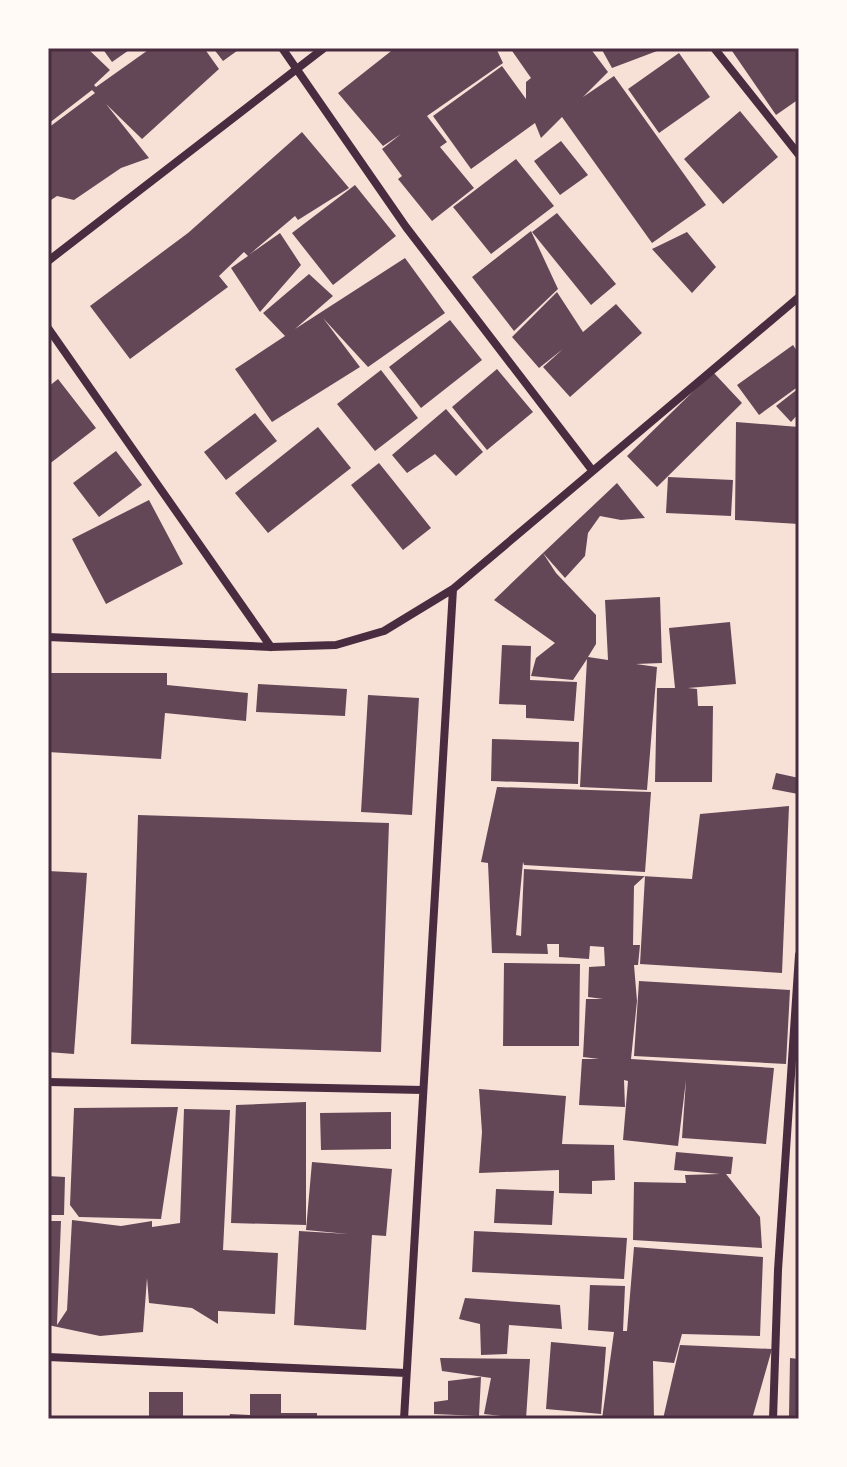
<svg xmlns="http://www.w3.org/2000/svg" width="847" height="1467" font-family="Lato,sans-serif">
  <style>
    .building { fill: #644757 }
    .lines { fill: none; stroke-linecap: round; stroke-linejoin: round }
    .minor { stroke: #4a2c40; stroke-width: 8 }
    .neatline { fill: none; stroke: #4a2c40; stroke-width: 3 }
  </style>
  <rect width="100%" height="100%" fill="#f7e1d7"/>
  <!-- building -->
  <path class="building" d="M48 48H87L110 70 94 85 96 87 151 48H204L219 69 142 139 106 104 149 158 121 168 74 200 57 196 48 202V128L95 93 92 90 48 124Z
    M102 48H132L112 62Z
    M213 48H241L223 61Z
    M395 48H496L503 63 427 116 447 142 440 147 474 188 432 221 398 179 402 176 382 149 401 134 383 146 338 93Z
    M510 48H590L608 72 583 97 614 76 706 205 652 243 562 117 541 138 535 123 471 169 433 116 502 66 526 99V82L531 78Z
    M601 48H665L612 68Z
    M730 48H799V99L776 115Z
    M679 53 710 97 659 133 628 89Z
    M740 111 778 157 723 204 684 159Z
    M302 132 349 188 298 220 295 216 250 254 280 233 301 265 260 312 231 268 248 256 244 252 219 276 228 287 130 359 90 306 188 233Z
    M561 141 588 175 560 195 534 161Z
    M516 159 554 206 491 254 453 207Z
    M355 185 396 236 333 285 292 233Z
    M557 213 616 284 591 305 532 232Z
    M531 231 558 289 514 331 472 277Z
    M687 232 716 267 692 293 652 249Z
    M405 258 445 313 368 367 323 318 360 367 272 422 235 369 285 336 263 313 309 274 333 296 295 329Z
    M557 292 583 332 616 304 642 333 570 397 543 367 563 349 539 368 512 337Z
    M450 320 482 360 421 408 389 367Z
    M793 345 799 354V386L759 415 737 385Z
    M497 369 533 412 487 450 452 407Z
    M381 370 418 418 375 451 337 404Z
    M713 372 742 403 657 487 627 456Z
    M58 379 96 428 48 465V387Z
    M799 388V413L791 422 776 406Z
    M446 409 483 452 456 476 435 454 407 473 392 455Z
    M255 413 277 441 226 480 204 452Z
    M736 422 799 427V524L735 520Z
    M318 427 351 468 268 533 235 493Z
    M116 451 142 485 99 517 73 483Z
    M379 463 431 528 403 550 351 485Z
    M668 477 733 480 731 516 666 513Z
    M617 483 645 518 621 520 600 516 588 533 585 556 565 578 543 553Z
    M149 500 183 564 106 604 72 539Z
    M543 553 556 573 596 615V644L588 657 608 660 605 600 660 597 662 663 636 664 657 667 647 790 580 787 587 659 573 680 531 676 536 658 555 643 494 600Z
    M730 622 736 684 688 688 697 689 698 706H713L712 782H655L657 688H675L669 628Z
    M502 645 531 646 530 680 577 682 574 721 526 718V705L499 704Z
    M48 673H167V685L248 693 246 721 165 713 161 759 48 752Z
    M258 684 347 689 345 716 256 712Z
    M368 695 419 698 412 815 361 812Z
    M492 739 579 742 578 784 491 781Z
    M776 773 799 778 798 794 772 789Z
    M497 787 651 792 645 872 524 865 523 862 516 935 521 936 524 869 692 879 700 814 789 806 782 973 640 964 645 876 634 886 633 945H640L638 965H634L637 1001 631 1059 774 1068 766 1144 682 1138 686 1080 678 1146 623 1140 628 1081 624 1080 625 1107 579 1105 582 1059H599L583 1057 586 999H603L588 997 589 967 605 966 604 947 590 946 589 959 559 957V944H547L548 954 492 953 488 863 481 862Z
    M138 815 389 823 381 1052 131 1044Z
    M48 871 87 873 74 1054 48 1052Z
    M504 963 580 964 579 1046H503Z
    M639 981 790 990 786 1064 634 1056Z
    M479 1089 566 1096 562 1144 614 1145 615 1180 592 1181V1194L559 1193V1170L479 1173 482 1132Z
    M306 1102V1225L231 1223 236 1105Z
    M178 1107 161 1219 79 1217 70 1205 74 1108Z
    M184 1109 230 1110 223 1250 278 1253 275 1314 218 1311V1324L192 1308 149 1303 147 1278 143 1332 100 1336 48 1325V1221H61L57 1325 67 1310 72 1220 121 1226 152 1221V1227L180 1223Z
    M391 1112V1149L321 1150 320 1113Z
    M676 1152 733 1157 731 1174H726L760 1217 762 1248 633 1240 634 1182 686 1183 685 1175 720 1174 674 1170Z
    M312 1162 392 1169 386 1236 372 1235 366 1330 294 1325 299 1231 348 1234 306 1230Z
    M48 1176 65 1177 64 1215H48Z
    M496 1189 554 1191 552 1225 494 1223Z
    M474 1231 627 1238 624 1279 472 1272Z
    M634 1247 763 1257 760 1336 682 1334 674 1363 653 1361 654 1419H602L614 1332 588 1330 590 1285 625 1286 623 1331H627Z
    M465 1298 560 1305 562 1329 509 1325 507 1354 481 1355 480 1324 459 1319Z
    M551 1342 606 1347 601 1414 546 1409Z
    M680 1345 772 1349 752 1419H663Z
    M440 1358 530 1359 526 1419 484 1414 491 1378 442 1371Z
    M790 1358 799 1359V1416H789Z
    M481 1377 479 1416 434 1414V1402L448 1400V1381Z
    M149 1392H183V1419H149Z
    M250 1394H281V1413H317V1419H229L230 1414 250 1415Z"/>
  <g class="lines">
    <!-- minor -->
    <path class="minor" d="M282 48 406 227 592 470
      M714 48 799 155
      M48 261 324 48
      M48 328 271 647
      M48 637 271 647 336 645 384 631 453 589 799 297
      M48 1082 423 1090
      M48 1357 406 1373
      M404 1419 453 589
      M773 1419 778 1270 799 955"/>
  </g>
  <!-- border -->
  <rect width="847" height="1467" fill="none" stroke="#fffaf5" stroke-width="100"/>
  <rect x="50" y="50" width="747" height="1367" class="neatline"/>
</svg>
